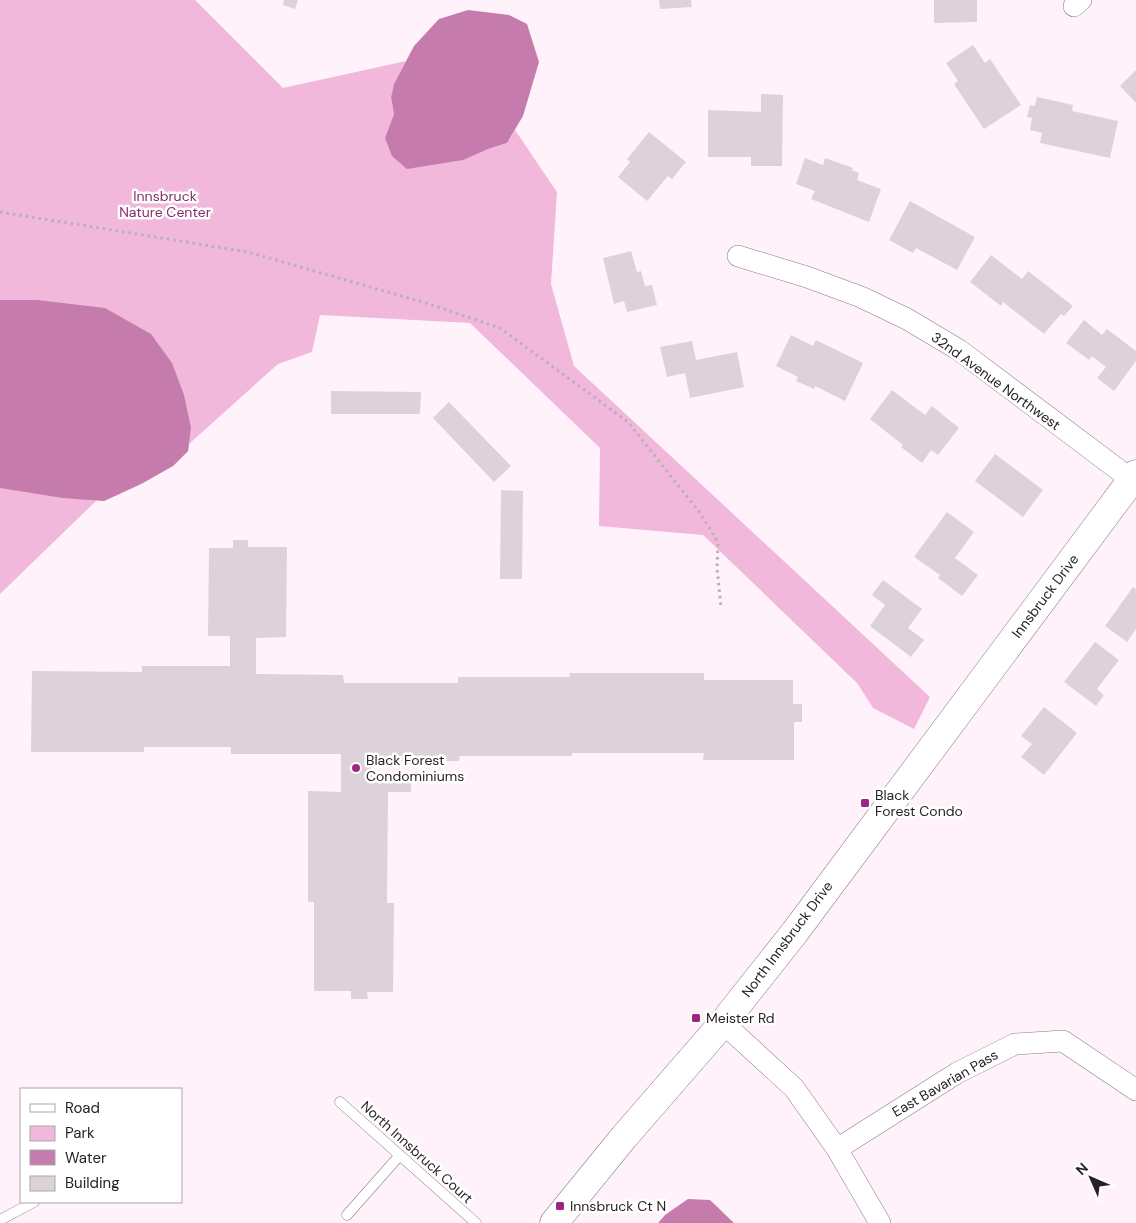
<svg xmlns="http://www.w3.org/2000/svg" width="1136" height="1223" font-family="'DM Sans',sans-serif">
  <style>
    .green { fill: #f1b8dc }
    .water { fill: #c57bac }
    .building { fill: #ded2d9 }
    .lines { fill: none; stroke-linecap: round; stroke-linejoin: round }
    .lane-casing { stroke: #897e84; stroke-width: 11 }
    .street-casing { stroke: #897e84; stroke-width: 22 }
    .secondary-casing { stroke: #897e84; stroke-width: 29 }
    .path { stroke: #b9afb5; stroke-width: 3; stroke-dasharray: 2.5 4; stroke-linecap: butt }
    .lane { stroke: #fff; stroke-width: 10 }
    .street { stroke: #fff; stroke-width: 21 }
    .secondary { stroke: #fff; stroke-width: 28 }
    .poi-dot { fill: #9e267e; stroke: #fff; stroke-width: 2 }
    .labels { text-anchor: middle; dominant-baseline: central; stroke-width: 5; stroke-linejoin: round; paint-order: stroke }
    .park-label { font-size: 14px; fill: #842c6b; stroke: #fff }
    .street-label { font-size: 14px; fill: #272225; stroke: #fff }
    .poi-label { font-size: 14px; fill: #272225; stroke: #fff; text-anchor: start }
  </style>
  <rect width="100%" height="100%" fill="#fff2fa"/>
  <!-- green -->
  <path class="green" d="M0 0H195L283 88 406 61 394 84 391 97 394 114 385 138 488 149 507 143 515 130 557 192 551 284 574 366 930 697 914 729 873 708 857 683 703 535 599 526 600 448 470 323 320 315 312 352 278 364 189 444 188 451 173 466 141 484 104 501 97 500 0 594Z"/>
  <!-- water -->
  <path class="water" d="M468 10 509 15 527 24 539 62 523 116 507 143 488 149 463 160 407 169 392 156 385 138 394 114 391 97 394 84 414 46 439 19Z
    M0 300H37L105 308 151 334 172 363 184 395 191 428 188 451 173 466 141 484 104 501 63 498 0 488Z
    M688 1199 710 1200 734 1223H658L665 1215Z"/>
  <!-- building -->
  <path class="building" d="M284 0H298L295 9 283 5Z
    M659 0H691L692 7 660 9Z
    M934 0H977V22L934 23Z
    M973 45 985 63 990 59 1021 105 984 129 954 84 958 81 946 63Z
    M1136 70V103L1120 86Z
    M761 94 783 95 782 166H751V157H708V110L761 112Z
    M1037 97 1073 105 1072 111 1118 121 1110 158 1040 143 1042 133 1030 130 1032 118 1027 117 1030 105 1035 106Z
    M649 132 686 162 672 179 668 176 647 201 618 177 630 162 627 159Z
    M805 158 823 165 825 158 853 168 852 170 859 173 857 180 881 189 869 222 811 199 815 191 796 184Z
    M910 201 975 237 957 270 916 248 913 253 889 240Z
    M631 251 637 272 641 271 645 286 652 285 657 305 627 312 624 301 614 304 603 258Z
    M991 255 1022 279 1028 271 1073 306 1064 316 1061 314 1044 334 1003 302 1001 306 970 282Z
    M1084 320 1102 335 1107 329 1136 351V361L1114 391 1097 378 1106 367 1092 356 1089 360 1066 343Z
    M791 335 813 346 816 340 863 363 845 401 815 386 814 389 796 381 798 377 776 366Z
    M692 341 696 360 737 352 744 387 690 398 685 373 667 377 660 347Z
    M892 390 925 415 932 406 959 428 938 455 931 450 922 463 901 447 903 445 870 419Z
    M331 391 421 392 420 414H331Z
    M449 402 511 466 494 482 433 418Z
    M995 454 1043 490 1023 517 975 481Z
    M501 490 523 491 522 579H500Z
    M947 512 974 532 955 558 978 575 962 596 938 578 940 575 914 557Z
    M233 540H248V547H287L286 637 256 638V674L343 675 344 683H458V677H570L569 673H704V680H793V704H802V722H794V760H703L704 753H572V756H460L459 761H372V775H411V792H388L387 903H394L393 992H367L368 999H351V991H314V902H308V791L341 792V754H231V747H144V752H31L32 671 142 672V666H230V636H208L209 548H233Z
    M883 580 922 609 908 628 924 640 911 657 870 626 885 605 872 595Z
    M1133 587 1136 589V629L1127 642 1105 626Z
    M1095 642 1119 660 1097 689 1104 695 1096 706 1064 682Z
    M1044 707 1077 733 1044 775 1021 757 1032 744 1021 736Z"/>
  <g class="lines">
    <defs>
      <path id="lane" d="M340 1102 476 1223
        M347 1215 400 1155
        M0 1220 34 1202"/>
      <path id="street" d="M1074 6 1081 0
        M738 256 807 277 861 297 907 319 959 350 1132 480
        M723 1023 794 1088 837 1149 880 1223
        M837 1149 957 1073 1015 1044 1063 1041 1136 1090"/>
      <path id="secondary" d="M554 1223 624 1137 723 1023 795 932 1136 474"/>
    </defs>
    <!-- lane casing -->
    <use href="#lane" class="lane-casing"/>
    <!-- street casing -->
    <use href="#street" class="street-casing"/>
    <!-- secondary casing -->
    <use href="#secondary" class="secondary-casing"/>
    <!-- path -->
    <path class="path" d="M0 212 248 252 426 303 500 328 628 422 700 513 718 542 717 568 721 607"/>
    <!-- lane -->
    <use href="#lane" class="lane"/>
    <!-- street -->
    <use href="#street" class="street"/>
    <!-- secondary -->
    <use href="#secondary" class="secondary"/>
  </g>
  <!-- markers -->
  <g class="poi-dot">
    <circle cx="356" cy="768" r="5"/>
    <rect x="860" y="798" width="10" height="10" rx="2.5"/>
    <rect x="691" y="1013" width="10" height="10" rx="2.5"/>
    <rect x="555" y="1201" width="10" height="10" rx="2.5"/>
  </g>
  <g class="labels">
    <!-- park labels -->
    <g class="park-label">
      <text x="165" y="196">Innsbruck<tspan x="165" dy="16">Nature Center</tspan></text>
    </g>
    <!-- street labels -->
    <g class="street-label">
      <text transform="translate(996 381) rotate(36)">32nd Avenue Northwest</text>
      <text transform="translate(1045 596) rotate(-53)">Innsbruck Drive</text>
      <text transform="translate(787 939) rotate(-53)">North Innsbruck Drive</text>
      <text transform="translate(945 1083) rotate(-30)">East Bavarian Pass</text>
      <text transform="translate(417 1152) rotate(42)">North Innsbruck Court</text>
    </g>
    <!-- poi labels -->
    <g class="poi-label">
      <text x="366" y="760">Black Forest<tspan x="366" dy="16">Condominiums</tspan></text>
      <text x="875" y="795">Black<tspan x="875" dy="16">Forest Condo</tspan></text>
      <text x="706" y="1018">Meister Rd</text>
      <text x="570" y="1206">Innsbruck Ct N</text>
    </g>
  </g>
  <!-- legend -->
  <rect x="20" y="1088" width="162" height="115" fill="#ffffff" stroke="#a9a7a8"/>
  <rect x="30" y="1104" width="25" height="8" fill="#ffffff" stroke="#a9a7a8"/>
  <text x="65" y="1113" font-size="15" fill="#272225">Road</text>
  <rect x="30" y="1126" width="25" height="15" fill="#f1b8dc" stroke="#a9a7a8"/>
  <text x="65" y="1138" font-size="15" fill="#272225">Park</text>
  <rect x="30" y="1150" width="25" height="15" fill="#c57bac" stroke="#a9a7a8"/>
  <text x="65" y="1163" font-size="15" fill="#272225">Water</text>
  <rect x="30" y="1176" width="25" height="15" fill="#ded2d9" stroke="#a9a7a8"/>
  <text x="65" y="1188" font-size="15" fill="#272225">Building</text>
  <!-- north arrow -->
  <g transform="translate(1091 1178) rotate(315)" stroke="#ffffff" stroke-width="4" paint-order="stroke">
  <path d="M0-4L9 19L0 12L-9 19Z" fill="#272225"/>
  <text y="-8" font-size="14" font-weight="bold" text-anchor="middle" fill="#272225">N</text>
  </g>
</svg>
